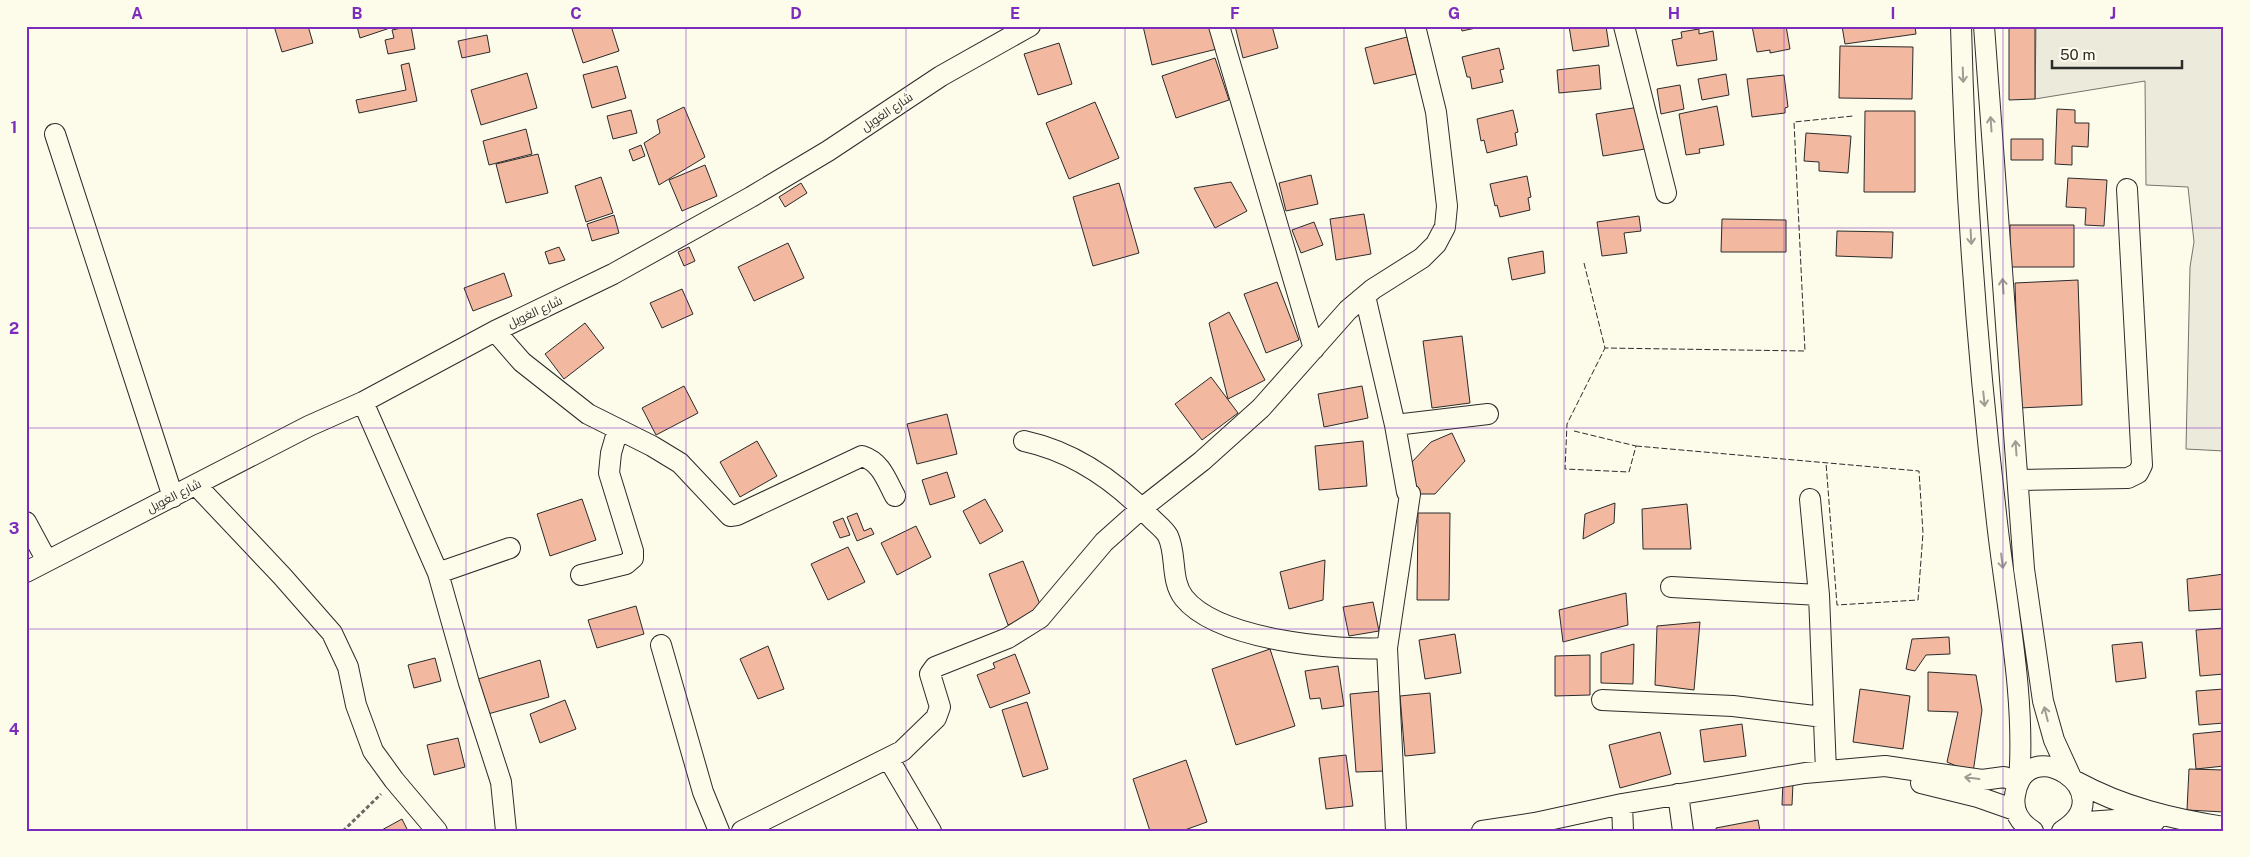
<svg xmlns="http://www.w3.org/2000/svg" width="2250" height="857" font-family="'Public Sans',Cairo,sans-serif">
  <style>
    .green { fill: #ecebdb; stroke: #74746e }
    .building { fill: #f2b8a0; stroke: #2b2b2b }
    .lines { fill: none; stroke-linecap: round; stroke-linejoin: round }
    .minor-casing { stroke: #2b2b2b; stroke-width: 22 }
    .path { stroke: #6a6964; stroke-width: 3; stroke-dasharray: 4 2.5; stroke-linecap: butt }
    .minor { stroke: #fdfbea; stroke-width: 20 }
    .fence { stroke: #2b2b2b; stroke-width: 1; stroke-dasharray: 6 2.5; stroke-linecap: butt }
    .oneway { stroke: #9e9d94 }
    .grid { fill: none; stroke: #7b2cbf; stroke-width: 1; stroke-opacity: 0.55 }
    .labels { text-anchor: middle; dominant-baseline: central; stroke-width: 4; stroke-linejoin: round; paint-order: stroke }
    .street-label { font-size: 12px; fill: #2b2b2b; stroke: #fdfbea }
    .neatline { fill: none; stroke: #7b2cbf; stroke-width: 2 }
    .grid-label { font-size: 16px; text-anchor: middle; font-weight: bold; fill: #7b2cbf }
  </style>
  <rect width="100%" height="100%" fill="#fdfbea"/>
  <!-- green -->
  <path class="green" d="M2036 26H2224V451L2186 449 2190 267 2194 242 2188 187 2146 185 2145 81 2035 99Z"/>
  <!-- building -->
  <path class="building" d="M274 26H308L313 43 282 52Z
    M357 26H396L360 38Z
    M411 26 415 49 388 54 385 40 394 38 392 30Z
    M581 26H611L619 51 583 63 572 29Z
    M1143 26H1211L1217 49 1152 65Z
    M1235 26H1272L1278 48 1243 58Z
    M1461 26H1485L1462 31Z
    M1569 26H1606L1609 46 1573 51Z
    M1752 26H1786L1790 49 1770 53V50L1757 52Z
    M1842 26H1915L1916 34 1845 44Z
    M2009 26H2035V99L2009 100Z
    M1699 29V34L1713 31 1717 60 1677 66 1672 40 1682 38 1681 32Z
    M487 35 490 52 462 58 458 41Z
    M1407 37 1416 74 1374 84 1365 48Z
    M1059 43 1072 84 1038 95 1024 54Z
    M1840 46 1913 47 1912 99 1839 98Z
    M1499 48 1504 69 1500 70 1503 82 1472 89 1470 77H1467L1462 57Z
    M1215 58 1229 100 1176 118 1162 76Z
    M409 63 417 101 359 113 356 100 406 90 401 65Z
    M1599 65 1601 89 1559 93 1557 70Z
    M617 66 626 98 592 108 583 75Z
    M527 73 537 108 481 125 471 90Z
    M1726 74 1729 95 1702 100 1698 79Z
    M1784 75 1788 107 1785 108V113L1752 117 1747 79Z
    M1680 85 1684 109 1661 114 1657 89Z
    M1095 102 1119 158 1069 179 1046 123Z
    M1717 106 1724 145 1699 149 1700 153 1686 155 1679 114Z
    M684 107 705 157 659 185 644 143 660 133 657 120Z
    M1639 107 1645 149 1603 156 1596 114Z
    M2057 109 2075 110V123H2089L2088 147 2072 146V165L2055 164Z
    M631 110 637 133 613 139 607 116Z
    M1513 110 1518 132 1515 133 1517 145 1487 153 1484 140 1481 141 1477 119Z
    M1865 111H1915V192H1864Z
    M526 129 532 154 489 165 483 141Z
    M1806 133 1851 136 1848 173 1819 171V162L1804 161Z
    M2011 139H2043V160H2011Z
    M641 145 645 156 633 161 629 150Z
    M538 154 548 193 506 203 496 164Z
    M705 165 717 196 682 211 669 180Z
    M1311 175 1318 204 1286 211 1279 183Z
    M1527 176 1531 197 1528 198 1530 210 1500 217 1497 205 1495 206 1490 184Z
    M601 177 613 213 586 222 575 186Z
    M2068 178 2107 180 2104 226 2085 225 2086 208 2066 207Z
    M1231 182 1247 211 1215 228 1194 188Z
    M801 183 807 193 785 207 779 197Z
    M1119 183 1139 253 1093 266 1073 197Z
    M1364 214 1371 254 1336 260 1330 219Z
    M614 215 619 233 592 241 587 224Z
    M1639 216 1641 231 1624 233 1627 253 1602 256 1597 222Z
    M1722 219 1786 220V252H1721Z
    M1314 222 1323 245 1301 253 1292 230Z
    M2010 225H2074V267H2010Z
    M1837 231 1893 232 1892 258 1836 256Z
    M788 243 804 278 754 301 738 267Z
    M559 247 565 260 549 264 545 252Z
    M689 247 695 261 684 266 678 252Z
    M1543 251 1545 273 1512 280 1508 258Z
    M504 273 512 296 473 311 464 288Z
    M2078 280 2082 405 2019 408 2015 283Z
    M1277 282 1299 340 1266 353 1244 294Z
    M682 289 693 314 662 328 650 303Z
    M1229 312 1265 380 1228 399 1209 323Z
    M585 323 604 348 564 379 545 354Z
    M1462 336 1470 403 1432 408 1423 341Z
    M1211 377 1238 413 1202 440 1175 404Z
    M684 386 698 413 656 435 642 408Z
    M1362 386 1368 418 1324 427 1318 394Z
    M947 414 957 454 917 464 907 424Z
    M1452 433 1465 461 1435 494H1410V464L1431 442Z
    M757 441 777 476 740 497 720 462Z
    M1363 441 1367 486 1319 490 1315 446Z
    M947 472 955 497 930 505 922 480Z
    M582 499 596 540 550 556 537 514Z
    M985 499 1003 531 980 544 963 511Z
    M1615 503 1614 523 1583 539 1585 514Z
    M1687 504 1691 549H1643L1642 509Z
    M857 513 864 531 871 528 874 534 857 541 847 517Z
    M1418 513H1450L1449 600H1417Z
    M843 518 850 535 840 538 833 522Z
    M916 526 931 557 897 575 881 543Z
    M848 547 865 582 828 600 811 564Z
    M1325 560 1323 600 1289 609 1280 572Z
    M1023 561 1043 612 1008 625 989 574Z
    M2224 574V609L2189 611 2187 579Z
    M1626 593 1628 625 1563 642 1559 610Z
    M1373 602 1379 631 1349 636 1343 607Z
    M636 606 644 634 597 648 588 620Z
    M1700 622 1694 690 1655 685 1657 626Z
    M2224 628V674L2200 676 2196 630Z
    M1455 634 1461 673 1425 679 1419 640Z
    M1949 637 1950 654 1926 655 1915 671 1906 669 1912 639Z
    M2142 642 2146 678 2116 682 2112 645Z
    M1634 644 1633 684 1601 683V653Z
    M768 646 784 689 758 699 740 659Z
    M1270 649 1295 726 1236 745 1212 669Z
    M1015 654 1030 693 990 708 977 675 995 668 993 663Z
    M1590 655V695L1555 696V656Z
    M435 658 441 681 414 688 408 665Z
    M540 660 549 697 488 714 475 680Z
    M1338 666 1344 706 1322 709 1320 698 1310 699 1305 671Z
    M1928 672 1976 675 1982 710 1973 773 1947 762 1958 712 1928 711Z
    M1860 689 1910 696 1903 749 1853 742Z
    M2224 689V723L2199 725 2196 691Z
    M1382 691 1386 771 1356 772 1350 694Z
    M1430 693 1435 753 1405 756 1400 696Z
    M565 700 576 729 540 743 530 714Z
    M1027 702 1048 769 1023 777 1002 710Z
    M1742 724 1746 756 1704 762 1700 730Z
    M2224 731V766L2196 769 2193 734Z
    M1660 732 1671 774 1620 788 1609 745Z
    M458 738 465 767 434 775 427 745Z
    M1346 755 1353 806 1326 809 1319 758Z
    M1186 760 1207 822 1182 831H1150L1133 779Z
    M2189 769 2224 770V812L2187 810Z
    M1783 782 1793 783 1792 805H1782Z
    M402 819 408 831H380Z
    M1758 820 1760 831H1716V828Z"/>
  <g class="lines">
    <defs>
      <path id="minor" d="M1219 26 1314 349
        M1624 26 1666 193
        M1984 26 2024 569 2043 701 2054 740 2070 775
        M55 134 173 497
        M1365 296 1395 425 1407 492 1410 494 1387 648 1396 831
        M495 331 522 362 588 414 652 446 680 463 730 516 737 515 862 456C881 462 886 479 895 496
        M363 402 438 573 469 683 501 782 506 831
        M1395 425 1488 414
        M1024 441C1075 452 1117 482 1152 519 1157 524 1165 530 1168 536 1177 555 1170 580 1184 598 1218 640 1336 651 1387 648
        M2018 480 2128 478 2138 473 2142 465 2127 189
        M196 485 282 576 332 633 348 667 356 705 373 751 394 780 437 831
        M1810 499 1819 595 1826 771
        M26 522 47 561
        M26 572 309 426 363 402 495 331 613 274 751 197 828 151 941 76 1030 26
        M438 573 510 548
        M581 575 626 564 633 558V551L609 473 611 453 618 429
        M1671 587 1819 595
        M661 645 703 792 719 831
        M1602 700 1733 706 1823 717
        M888 758 931 831
        M2077 782C2123 807 2172 819 2224 827
        M1921 783 1978 797 2015 810
        M1678 794 1683 831
        M1622 804 1623 831
        M2073 823 2115 820 2155 821
        M742 831 902 751 936 718 940 707 930 674 935 667 1008 638 1040 618 1104 542 1142 508 1202 461 1261 408 1348 310 1373 289 1422 258 1436 244 1445 227 1447 206 1436 112 1415 26
        M1482 831 1535 823 1622 804 1805 773 1885 766 1982 780 2004 777 2019 782C2026 692 2005 601 1996 513 1977 351 1965 189 1961 26
        M2033 831C2020 823 2012 811 2015 795 2025 729 2125 792 2062 831"/>
    </defs>
    <!-- minor casing -->
    <use href="#minor" class="minor-casing"/>
    <!-- path -->
    <path class="path" d="M343 831 381 794"/>
    <!-- minor -->
    <use href="#minor" class="minor"/>
    <!-- fence -->
    <path class="fence" d="M1584 263 1605 348 1805 351 1794 122 1853 116
      M1574 431 1636 446 1629 472 1565 469 1567 424 1605 348
      M1636 446 1919 471 1923 533 1918 600 1837 605 1826 463"/>
  </g>
  <!-- one-way arrows -->
  <defs><path id="oneway-shaft" d="M-6 0H5M1.5-3L5.5 0L1.5 3" fill="none" stroke-width="1.6" stroke-linecap="round" stroke-linejoin="round" transform="scale(1.25)"/></defs>
  <g class="oneway">
    <use href="#oneway-shaft" transform="translate(1963 75) rotate(88)"/>
    <use href="#oneway-shaft" transform="translate(1991 124) rotate(-94)"/>
    <use href="#oneway-shaft" transform="translate(1971 237) rotate(87)"/>
    <use href="#oneway-shaft" transform="translate(2003 286) rotate(-94)"/>
    <use href="#oneway-shaft" transform="translate(1984 399) rotate(84)"/>
    <use href="#oneway-shaft" transform="translate(2016 448) rotate(-94)"/>
    <use href="#oneway-shaft" transform="translate(2002 561) rotate(83)"/>
    <use href="#oneway-shaft" transform="translate(2046 714) rotate(-104)"/>
    <use href="#oneway-shaft" transform="translate(1972 778) rotate(-173)"/>
  </g>
  <!-- grid -->
  <path class="grid" d="M247 26V831M466 26V831M686 26V831M906 26V831M1125 26V831M1344 26V831M1564 26V831M1784 26V831M2003 26V831M26 228H2224M26 428H2224M26 629H2224"/>
  <g class="labels">
    <!-- street labels -->
    <g class="street-label">
      <text transform="translate(887 112) rotate(-34)">شارع الغويل</text>
      <text transform="translate(535 312) rotate(-25)">شارع الغويل</text>
      <text transform="translate(174 496) rotate(-27)">شارع الغويل</text>
    </g>
  </g>
  <!-- border -->
  <rect width="2250" height="857" fill="none" stroke="#fdfbea" stroke-width="55"/>
  <!-- scale -->
  <path d="M2052 60v8h130v-8" fill="none" stroke="#2b2b2b" stroke-width="2.5"/>
  <text x="2060" y="60" font-size="15" fill="#2b2b2b" stroke="#fdfbea" stroke-width="4" paint-order="stroke">50 m</text>
  <rect x="28" y="28" width="2194" height="802" class="neatline"/>
  <g class="grid-label">
    <text x="137" y="19">A</text>
    <text x="357" y="19">B</text>
    <text x="576" y="19">C</text>
    <text x="796" y="19">D</text>
    <text x="1015" y="19">E</text>
    <text x="1235" y="19">F</text>
    <text x="1454" y="19">G</text>
    <text x="1674" y="19">H</text>
    <text x="1893" y="19">I</text>
    <text x="2113" y="19">J</text>
    <text x="14" y="133">1</text>
    <text x="14" y="334">2</text>
    <text x="14" y="534">3</text>
    <text x="14" y="735">4</text>
  </g>
</svg>
